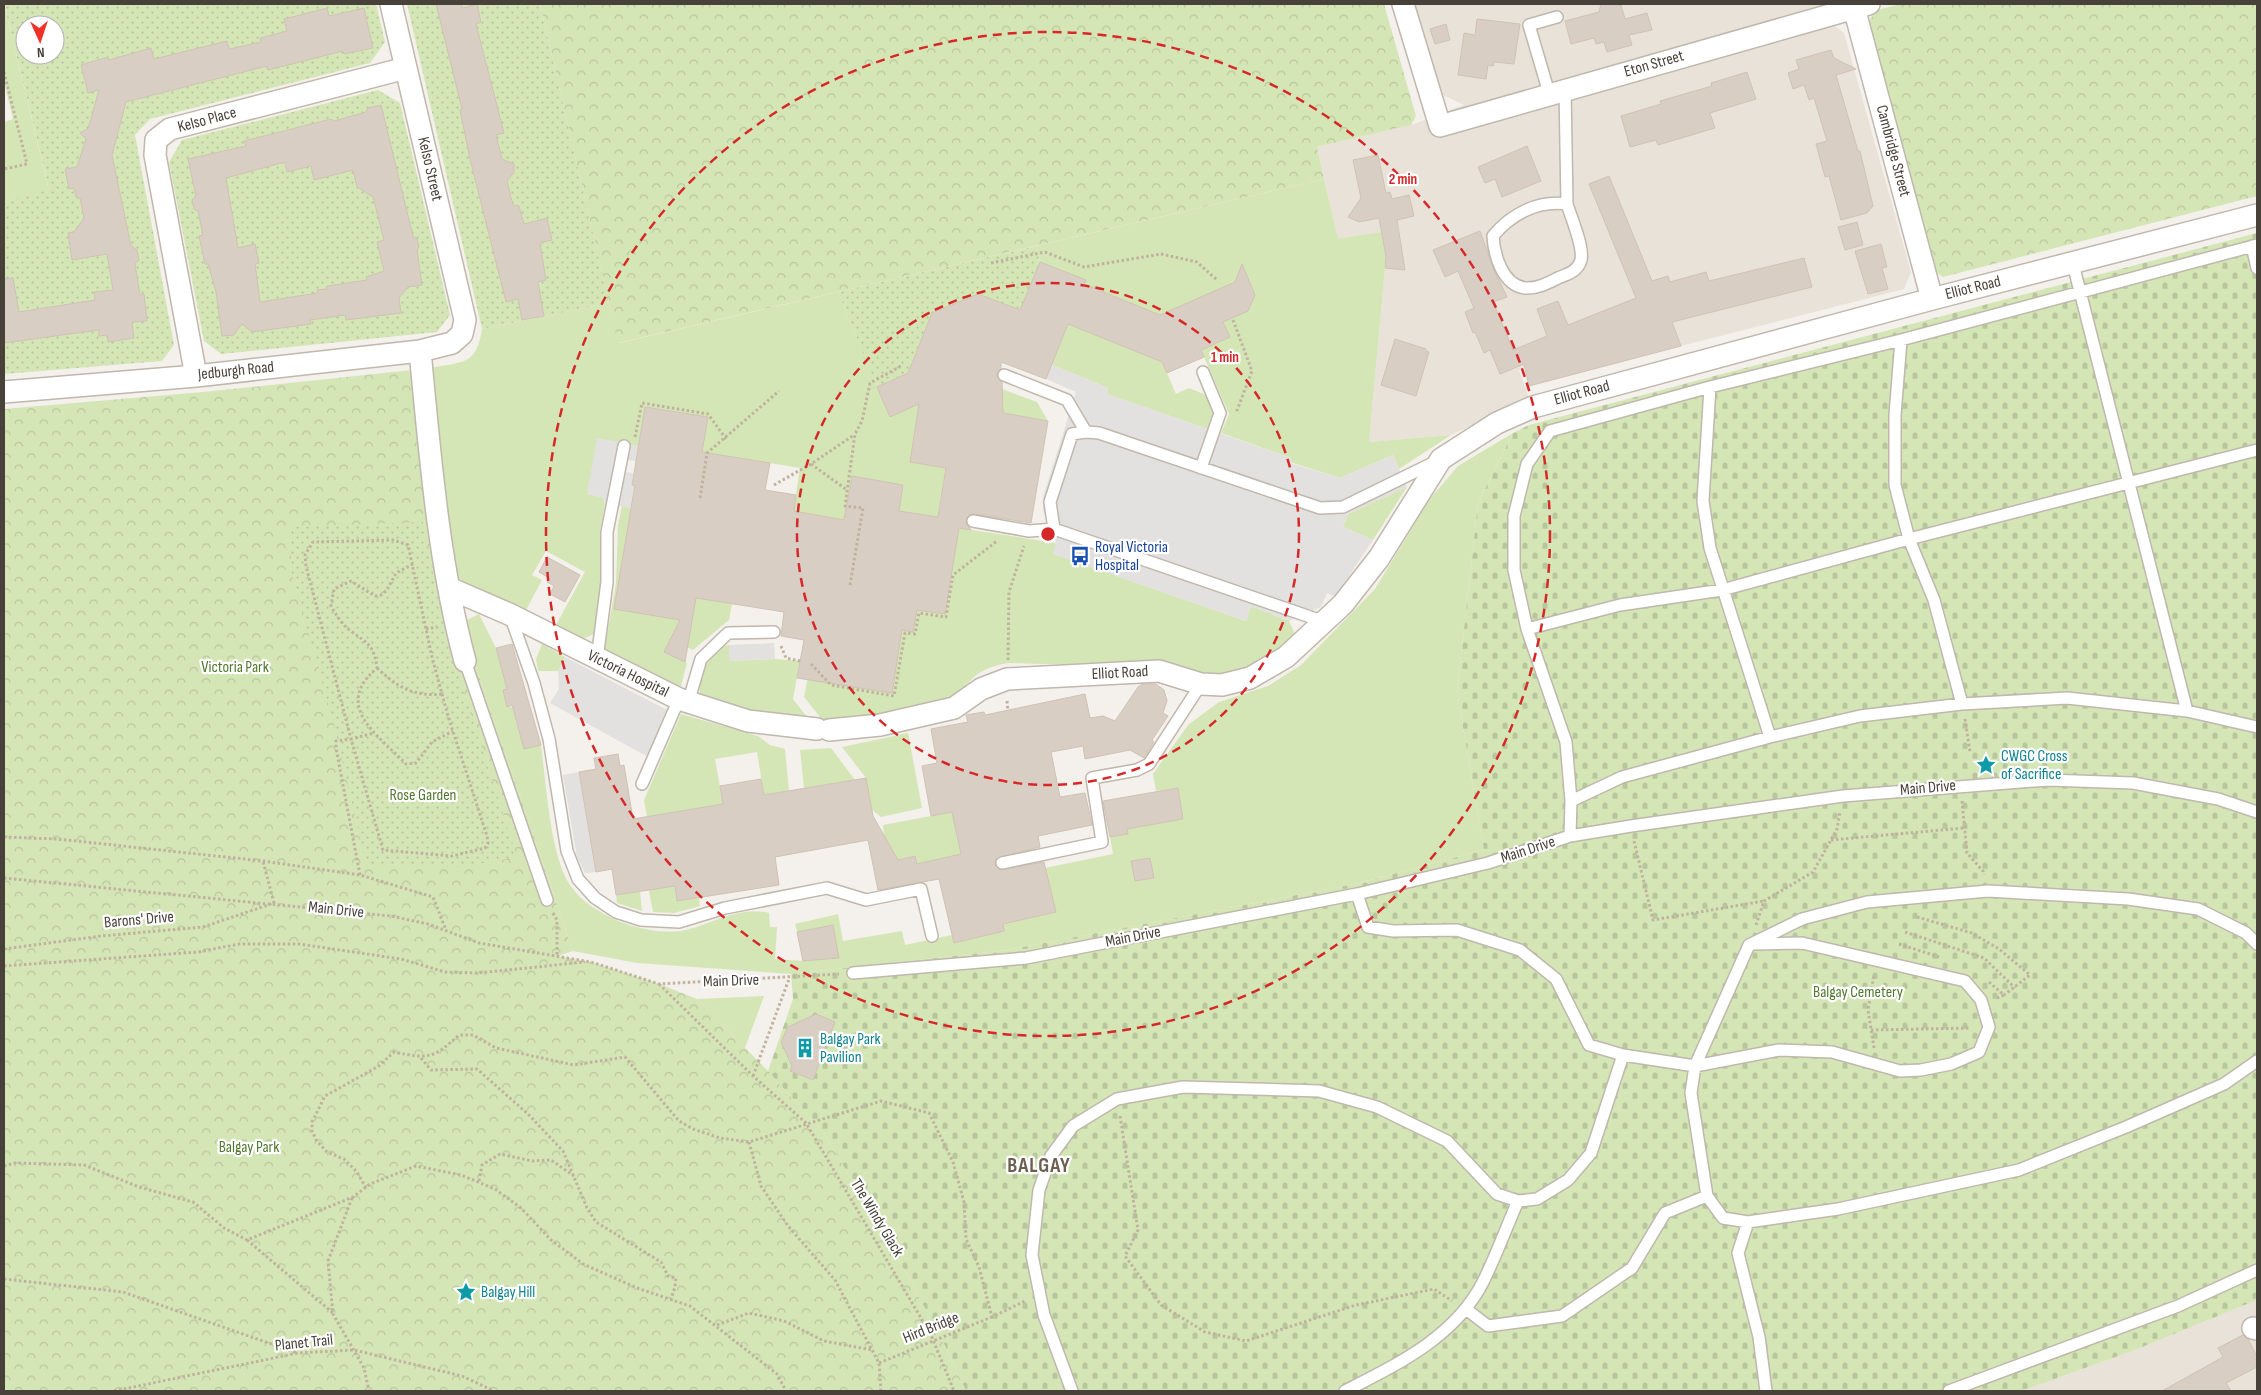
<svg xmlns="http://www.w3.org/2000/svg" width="2261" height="1395" font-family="'Sofia Sans Condensed',sans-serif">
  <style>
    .residential { fill: #e8e2d9 }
    .grass { fill: #d5e6b6 }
    .cemetery { fill: url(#cemetery-stones) }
    .park { fill: url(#park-crowns) }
    .garden { fill: url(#garden-dots); fill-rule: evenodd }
    .parking { fill: #e3e1df }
    .building { fill: #d9cec3; stroke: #d0c2b4; fill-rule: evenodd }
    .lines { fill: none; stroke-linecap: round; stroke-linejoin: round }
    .service-casing { stroke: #c0b7ad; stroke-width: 14 }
    .minor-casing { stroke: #c0b7ad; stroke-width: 24 }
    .path { stroke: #c1b29f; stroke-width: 3; stroke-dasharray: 2.5 2.5; stroke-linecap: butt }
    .service { stroke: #fff; stroke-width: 11 }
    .minor { stroke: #fff; stroke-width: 21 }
    .path-bridge { stroke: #c1b29f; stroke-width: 3; stroke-dasharray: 2.5 2.5; stroke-linecap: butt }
    .ring { fill: none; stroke: #d62828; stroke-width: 2.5; stroke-dasharray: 9 6 }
    .labels { text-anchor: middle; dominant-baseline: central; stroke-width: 4.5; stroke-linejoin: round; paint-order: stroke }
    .street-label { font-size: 16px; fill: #484139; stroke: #fff }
    .transit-label { font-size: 16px; fill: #164399; stroke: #fff; text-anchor: start }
    .park-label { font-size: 16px; fill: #51782e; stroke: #fff }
    .culture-label { font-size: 16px; fill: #0d838f; stroke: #fff; text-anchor: start }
    .district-label { font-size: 21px; font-weight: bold; letter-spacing: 1px; fill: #6b5d50; stroke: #fff }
    .centre { fill: #d62828; stroke: #fff; stroke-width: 2.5 }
    .ring-label { font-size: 15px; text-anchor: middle; font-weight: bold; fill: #d62828; stroke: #fff; stroke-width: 4.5; stroke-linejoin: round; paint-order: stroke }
  </style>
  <defs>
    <pattern id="cemetery-stones" width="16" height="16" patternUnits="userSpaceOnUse" patternTransform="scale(1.25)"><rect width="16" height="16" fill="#d5e6b6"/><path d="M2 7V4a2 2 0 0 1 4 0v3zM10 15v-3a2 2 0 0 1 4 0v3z" fill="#b8c69d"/></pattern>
    <pattern id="park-crowns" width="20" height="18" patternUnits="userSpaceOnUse" patternTransform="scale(1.25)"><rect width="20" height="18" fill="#d5e6b6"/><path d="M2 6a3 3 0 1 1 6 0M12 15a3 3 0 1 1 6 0" fill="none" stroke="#b8c69d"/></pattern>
    <pattern id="garden-dots" width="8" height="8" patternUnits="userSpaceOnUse" patternTransform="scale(1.25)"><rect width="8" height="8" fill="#d5e6b6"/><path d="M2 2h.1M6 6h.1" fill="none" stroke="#b8c69d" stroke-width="1.8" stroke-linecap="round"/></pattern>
  </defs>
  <rect width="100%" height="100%" fill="#f4f0eb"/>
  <!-- residential -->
  <path class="residential" d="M1415 4H1825L1833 25 1844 33 1911 272 1904 289 1681 346 1665 309 1519 370 1529 398 1451 435 1369 442 1386 257 1381 232 1338 240 1317 147 1411 125 1464 105 1441 94Z
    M2257 1300V1391H2022L2135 1350Z"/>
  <!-- grass -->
  <path class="grass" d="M4 4 49 190 4 202V122L13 119 4 81Z
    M1324 179 1338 239 1381 232 1386 257 1369 442 1451 435 1399 469 1393 455 1340 478 1290 462 1291 458 1221 433 1229 414 1201 350 1230 337 1223 322 1242 309 1248 311 1255 295 1235 282H1232L1217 306 1211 293 1160 315 1084 284 1086 280 1040 262 1036 246Z
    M838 292 890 417 959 387 916 422 910 462 946 468 939 508 949 519 899 511 903 485 852 476 847 504 865 507 835 542 839 519 809 514 778 556 794 506 800 468 702 452 708 417 646 407 639 446 587 494 602 497 605 504 600 531 601 577 594 634 580 640 556 625 585 572 546 551 532 575 542 580 525 612 456 578 431 368C464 361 476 366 482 329L609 303 619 343Z
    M1068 324 1162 362 1176 394 1189 388 1206 395 1214 414 1208 429 1106 394 1108 388 1052 365Z
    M1002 389 1037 402 1048 421 977 409Z
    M1513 433 1478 503 1457 692 1484 850 1355 884 1007 950 791 974 637 963 573 951 461 623 479 614 496 648 507 689 503 691 507 706 512 707 524 749 541 745C546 782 550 855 570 885 581 902 601 913 618 921 635 928 663 934 681 931 711 925 739 905 769 913L770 927H777L775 959 803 961 839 958 833 925 797 932 795 924 838 914 843 941 902 931 905 945 952 935 954 943 1004 931 1003 924 1055 912 1045 868 1113 854 1110 837 1128 834 1127 829 1183 819 1178 788 1156 791 1153 774 1188 725 1219 702 1268 686 1301 665 1375 589 1429 500 1458 466Z
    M1407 487 1373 540 1343 527 1348 514Z
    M622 506 631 508 615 609 696 597 732 604 729 620 693 650 671 640 665 652 687 663 681 686 672 689 604 653 616 583 618 525Z
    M959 528 1056 543 1054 554 1246 621 1251 606 1289 621 1294 632 1290 645 1252 670 1222 675 1123 666 1008 663C979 668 970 678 955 701L880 718 824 722 804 697 815 641 847 614 836 684 892 693 902 630 913 632 917 610 945 614Z
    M542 644 565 657 558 671H538L536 659Z
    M729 645V661L775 659 800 661 793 699 811 722 728 709 701 698C695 682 709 647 729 645Z
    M681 714 758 736 770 745 785 749 789 791 764 795 757 752 715 759 723 804 647 817 644 800Z
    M908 733 922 808 881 817 872 810 866 778 842 747Z
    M831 748 855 780 804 788 800 750Z
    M952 812 961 854 934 860 919 875 915 856 896 860 884 836 883 825Z
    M670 857 677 901 699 898 700 906 674 913 653 912 647 880Z
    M640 891 642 911 617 903 616 895Z
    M764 996 745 1048 697 999Z"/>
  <!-- cemetery -->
  <path class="cemetery" d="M2257 233V1300L2135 1350 2022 1391H966L945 1346 898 1258 825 1135 768 1071 793 999 791 974 1007 950 1355 884 1484 850 1457 692 1478 503 1513 433 1529 425Z"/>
  <!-- park -->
  <path class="park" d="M540 4H1384L1416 116 1411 125 1317 147 1324 179 618 343Z
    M1901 4H2257V196L1943 277 1933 270 1866 24 1877 10Z
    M431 368 461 623 573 951 558 956 591 962 659 984 697 999 768 1071 825 1135 898 1258 945 1346 966 1391H4V409L203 392Z"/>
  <!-- garden -->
  <path class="garden" d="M4 4H376L385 42 370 63 150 119 135 135 174 345 162 361 4 374V202L49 189ZM25 25H55V55H25Z
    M407 4H540L609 303 482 329Z
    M378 90 400 103 450 315 437 332 221 354 204 341 169 162 182 140Z
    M1036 246 1040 262 1020 310 978 294 932 313 911 364 914 370 877 387 838 292Z
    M423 522 445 634 517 857 462 867 366 864 334 724 292 575 289 527Z"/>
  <!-- parking -->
  <path class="parking" d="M1052 365 1108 388 1107 394 1291 458 1290 463 1340 478 1393 455 1407 487 1348 514 1343 527 1373 540 1335 597 1327 593 1321 607 1289 621 1251 606 1246 621 1053 554 1056 543 1043 510V497L1076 392 1046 379Z
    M597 438 639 446 636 461 628 460 626 472 633 473 632 484 635 485 631 508 605 504 602 497 587 494Z
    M774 643 775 659 729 661V645Z
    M565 657 669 711 648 757 550 703 559 689 558 671Z
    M579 772 596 872 585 873 577 857 563 775Z"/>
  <!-- building -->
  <path class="building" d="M436 4H461L463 8 477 4 481 22 476 24 504 133 496 135 502 159 514 164V172L507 181 513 205 519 206 524 224 547 218 552 240 540 243 546 280 538 282 544 316 522 320 518 299 506 302 470 159 460 110 462 109Z
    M1601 4 1621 5 1625 19 1647 13 1652 30 1629 35 1632 45 1607 52 1604 42 1596 44 1594 38 1571 44 1565 21 1599 12Z
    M327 8 329 16 364 8 373 48 344 54 343 51 268 70 267 66 126 102 112 155 131 246 137 250 139 260 135 264 140 295 144 294 147 321 132 322 134 338 108 342 107 335 99 336V330L4 343V279L13 278 19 312 95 300 94 292 113 290 107 254 72 260 68 233 74 232 84 218 80 198 76 197 74 188 69 189 65 169 77 167 86 139 80 133 88 129 99 90 88 93 81 65 108 57 109 60 151 48 154 59 227 41 229 49 261 42 260 38 287 31 284 19Z
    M1477 19 1520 24 1514 64 1494 62 1493 66 1488 65 1486 79 1458 75 1464 33 1475 35Z
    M1446 24 1450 40 1435 44 1430 29Z
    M1831 50 1834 58 1856 69 1836 75 1858 151H1860L1873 206 1867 213 1841 220 1829 176 1825 177 1816 144 1827 141 1814 98 1809 100 1804 85 1793 89 1788 73 1799 69 1796 60Z
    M1747 72 1756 99 1710 113 1715 128 1658 145 1656 140 1630 147 1621 116 1661 104 1660 101 1712 86 1711 83Z
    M381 105 413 236 417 239 419 247 417 250 422 285 408 287 399 298 401 313 346 320 345 315 310 320 311 324 252 332 242 324 234 335 222 336 216 292 208 264H205L199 236 203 235 198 211 194 209 192 200 196 196 188 159 246 146 244 141 331 119 334 121 366 112 368 108ZM285 162 287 172 311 166 314 180 353 170 357 187 373 197 384 240 377 242 384 271 366 277 367 280 327 286V289L317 290 318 293 260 302 255 264 259 263 255 244 238 248 226 178Z
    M1527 146 1541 181 1502 197 1495 179 1485 183 1478 167Z
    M1378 155 1386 193 1390 192 1392 199 1409 195 1414 216 1397 220 1405 270 1385 268 1386 257 1379 218 1359 222 1348 217 1361 198 1353 160Z
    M1609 176 1652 281 1668 276 1670 282 1706 272 1709 281 1804 258 1812 287 1672 322 1681 346 1529 386 1524 364 1500 374 1490 350 1484 353 1475 332 1473 333 1465 312 1474 308 1458 271 1445 277 1433 250 1480 231 1494 270 1507 297 1493 302 1513 350 1547 336 1537 309 1558 301 1568 325 1636 298 1589 184Z
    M1857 222 1863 245 1845 250 1838 227Z
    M1881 244 1887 267 1882 268 1888 289 1868 294 1855 251Z
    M1040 262 1086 280 1084 284 1160 315 1235 282 1242 264 1255 295 1248 311 1223 322 1230 337 1201 350 1204 357 1167 373 1162 362 1068 324 1046 379 1001 362V368L997 376 1002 382 1003 413 1048 421 1031 523 974 514 967 517 966 523 971 530 959 528 945 614 917 610 913 632 902 630 892 693 797 678 804 640 781 636 784 612 696 598 685 662 664 652 680 620 614 609 635 485H632L645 407 708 417 702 452 770 463 765 490 796 495 794 511 844 520 852 476 903 485 899 511 938 517 946 468 910 462 919 404 890 417 877 387 908 373 932 313 978 294 1020 310Z
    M1395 339 1426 349V351L1429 352 1416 396 1381 385Z
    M547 557 580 575 565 602 550 594 554 586 547 582 549 578 539 572Z
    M512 644 541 745 524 749 512 705 507 707 503 690 507 689 496 648Z
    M1142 684H1156L1164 690 1167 701 1163 713 1168 716 1152 740 1154 742 1144 758 1130 750 1085 759 1083 746 1051 752 1060 797 1085 793 1092 825 1038 836 1040 847 997 858 995 865 1000 870 1044 862 1056 912 1003 924 1004 931 954 943 939 879 878 890 868 840 775 857 779 885 677 901 675 886 616 895 612 869 596 872 579 772 596 769 594 758 618 754 620 766 624 765 633 819 723 804 720 786 761 779 764 795 866 778 873 816 898 860 915 856 917 864 961 854 952 812 931 816 922 766 937 763 931 729 968 722 966 715 984 712 985 715 1085 694 1090 718 1103 716 1115 721 1138 687Z
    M1178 788 1183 819 1127 829 1128 834 1110 837 1103 801Z
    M1150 858 1154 878 1135 881 1131 861Z
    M833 925 839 958 803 961 797 932Z
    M816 1014 835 1022 813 1080 790 1071 792 1066 781 1042 788 1027Z
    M2243 1335 2248 1339 2257 1357V1367L2226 1383 2231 1391H2162L2223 1357 2218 1348Z"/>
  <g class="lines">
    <defs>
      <path id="service" d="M1565 89 1567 204C1538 200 1511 214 1493 236 1494 254 1502 285 1525 288 1537 289 1548 283 1558 278 1568 274 1578 271 1581 260 1584 247 1571 217 1567 204
        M1549 93 1529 25 1557 17
        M2252 246 2257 268
        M2073 264 2187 711
        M1901 340 1895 415V485L1909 539 1934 600 1962 704
        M1004 375 1067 400 1086 432
        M1710 387 1703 501 1710 548 1770 737
        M1201 468 1220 413 1203 372
        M973 521 1029 531 1054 529
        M510 615 534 683 549 739 567 851 578 879 595 898 616 912 641 920 679 922 725 908 827 888 866 900 921 889 932 936
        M1325 622 1054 529 1050 502 1072 434 1086 432 1099 433 1320 508 1343 507 1435 462
        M1527 629 1620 605 1722 590 1909 539 2257 450
        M597 659 607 582V532L624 446
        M465 661 547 900
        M688 703 701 659 728 633 774 632
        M642 784 679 699
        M1571 801 1622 777 1770 737 1860 716 1962 704 2067 698 2187 711 2257 727
        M1570 836 1571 801 1566 742 1527 629 1514 570V516L1527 464 1550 431 1710 387 1901 340 2257 245
        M1002 863 1102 842 1092 778 1137 770 1149 764 1201 684
        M1357 894 1368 927 1393 931 1457 930 1520 950 1556 979 1589 1045 1623 1055 1695 1066 1779 1050 1832 1052 1900 1071 1921 1070 1951 1064 1979 1052 1989 1027 1981 1000 1965 981 1802 943 1753 944
        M2257 944 2246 933 2198 909 2128 899 1988 891 1867 902 1802 919 1749 945 1695 1066 1691 1093 1707 1196 1723 1218 1748 1222 1838 1209 2019 1170 2126 1127 2224 1084 2257 1061
        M853 973 1026 958 1357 894 1488 863 1570 836 1631 826 1843 796 2048 780 2133 783 2218 799 2257 812
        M1748 1222 1738 1253 1759 1337 1766 1391
        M1466 1309 1488 1326 1562 1316 1632 1268 1665 1213 1707 1196
        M1072 1391 1044 1315 1032 1255 1039 1190 1051 1156 1073 1126 1117 1099 1183 1087 1319 1091 1377 1107 1447 1141 1497 1194 1518 1201 1537 1199 1568 1180 1591 1153 1623 1055
        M1345 1391C1398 1364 1455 1337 1483 1282 1496 1256 1506 1228 1518 1201
        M1949 1391 2178 1306 2257 1270"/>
      <path id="minor" d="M1403 4 1440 126 1869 4
        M1853 4 1932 299
        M420 351C430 454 438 560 465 661
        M196 376 155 155 156 140 170 129 406 68
        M4 392 196 376 420 351 452 343 462 334 465 320 391 4
        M449 588 509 614 679 699 748 721 817 729
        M829 730 880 725 954 708 981 689 1007 679 1159 671 1201 684 1222 685 1250 678 1286 657 1343 604 1379 558 1441 459 1497 423 1533 407 1932 299 2257 215
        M2253 1328 2257 1329"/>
    </defs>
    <!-- service casing -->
    <use href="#service" class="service-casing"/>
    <!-- minor casing -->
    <use href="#minor" class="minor-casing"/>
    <!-- path -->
    <path class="path" d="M4 72 27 164 4 169
      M991 263 1045 252 1084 267 1161 254 1197 262 1217 280
      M1233 320 1252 371 1236 413
      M635 437 642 403 708 414 726 439
      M811 464 847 490
      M774 485 811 464 854 435
      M700 498 707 453 779 391
      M413 564 396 573 387 590 381 595 375 596 351 581 334 589 331 606C337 616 342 625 351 631 368 644 374 645 377 668 332 706 378 735 406 764L416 763 432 742 453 731
      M850 585 863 508 845 506 855 434 862 421 870 383 901 366
      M426 629 437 627
      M781 646 786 658 800 661
      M1008 660 1009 592 1024 546
      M811 664 831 685 894 696 905 633 915 634 919 613 946 617 953 575 997 541
      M377 668C397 687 414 697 442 694
      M1007 701 1008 711
      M1965 719 1970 752
      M1962 801 1967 853 1983 871 1984 875
      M4 837 57 839 263 861 360 875 433 897 446 930
      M1831 840 1964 828
      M1634 841 1653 920 1764 901
      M360 875 336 748V741L351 739 306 566 305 555 313 542 393 540 408 545 432 657 448 716 487 836 488 843 485 848 452 856 383 850 351 739 374 733
      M4 878 391 916 428 924 479 943 591 962 659 984 839 974
      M553 913 557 920V956
      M1917 917 1972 933 1999 949 2030 975 2004 995
      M1756 925 1764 901 1813 872 1837 829 1840 811
      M1905 932 1984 958 2015 988
      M1899 944 1939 957
      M4 949 101 936 203 927 274 903 263 861
      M4 966 198 952 239 944H299L401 959 445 972 477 973 585 962
      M1989 982 2004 995 1997 998
      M659 984 753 1076 806 1123 931 1335 954 1391
      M1871 1030 1971 1028
      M1874 1048 1868 1010 1874 975
      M421 1058 431 1070 477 1069 528 1114 563 1151 587 1208 596 1222 661 1262 668 1276 676 1278 675 1287 671 1299
      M753 1076 789 979
      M1120 1116 1138 1230 1125 1256 1161 1305 1205 1332 1246 1341 1356 1305 1434 1289 1452 1301
      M749 1142 761 1186 788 1226 835 1280 872 1350 879 1363 881 1391
      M4 1166 15 1163 84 1165 139 1187 193 1202 224 1228 247 1240 353 1197 370 1184 416 1166 461 1175 495 1189 521 1208 551 1240 583 1264 637 1288 690 1306 777 1374 786 1391
      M479 1181 482 1165 500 1154 532 1161 551 1160 574 1176
      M366 1188 357 1172 344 1159 327 1152 316 1140 312 1131V1122L325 1096 379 1066 394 1052C428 1059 433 1059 459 1035H473L496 1048 574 1065 625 1057 679 1121 693 1129 720 1138 749 1142 881 1101 929 1113 953 1162 964 1202 966 1239 979 1267 992 1317 1025 1301
      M352 1198 328 1261 333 1314 364 1368 369 1391
      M247 1240 333 1313
      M4 1279 123 1292 297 1353
      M717 1325 749 1313 784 1321 824 1341 872 1350
      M114 1391 298 1353 354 1350 462 1376 494 1391"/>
    <!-- service -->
    <use href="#service" class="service"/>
    <!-- minor -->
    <use href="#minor" class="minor"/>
    <!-- path-bridge -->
    <path class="path-bridge" d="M879 1363 992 1317"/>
  </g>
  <!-- distance rings -->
  <g class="ring">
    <circle cx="1048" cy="534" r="251"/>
    <circle cx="1048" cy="534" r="502"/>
  </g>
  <!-- icons -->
  <defs>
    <symbol id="bus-bare" viewBox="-9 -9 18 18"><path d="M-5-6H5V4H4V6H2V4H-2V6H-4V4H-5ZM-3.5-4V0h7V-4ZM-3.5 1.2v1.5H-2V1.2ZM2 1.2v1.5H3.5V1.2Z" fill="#1a4fb4" stroke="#fff" stroke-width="2.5" paint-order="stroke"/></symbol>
    <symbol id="sight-bare" viewBox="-9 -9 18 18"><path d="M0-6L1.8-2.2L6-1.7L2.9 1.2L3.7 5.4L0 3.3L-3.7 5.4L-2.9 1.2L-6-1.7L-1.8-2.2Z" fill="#0f9aa8" stroke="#fff" stroke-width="2.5" paint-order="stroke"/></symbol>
    <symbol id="building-bare" viewBox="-9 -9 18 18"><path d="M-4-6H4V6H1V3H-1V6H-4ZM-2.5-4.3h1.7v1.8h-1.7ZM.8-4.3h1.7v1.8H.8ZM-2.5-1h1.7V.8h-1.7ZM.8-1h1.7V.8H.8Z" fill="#0f9aa8" stroke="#fff" stroke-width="2.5" paint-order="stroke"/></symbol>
  </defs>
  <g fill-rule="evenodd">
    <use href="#bus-bare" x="1066" y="542" width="28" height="28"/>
    <use href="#sight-bare" x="1972" y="751" width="28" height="28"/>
    <use href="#building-bare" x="791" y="1034" width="28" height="28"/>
    <use href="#sight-bare" x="452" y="1278" width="28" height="28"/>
  </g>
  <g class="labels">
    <!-- street labels -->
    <g class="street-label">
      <text transform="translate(1654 64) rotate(-16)">Eton Street</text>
      <text transform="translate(207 120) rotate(-15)">Kelso Place</text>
      <text transform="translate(1893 151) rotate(75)">Cambridge Street</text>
      <text transform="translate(430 169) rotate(77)">Kelso Street</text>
      <text transform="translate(1973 288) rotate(-14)">Elliot Road</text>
      <text transform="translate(236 371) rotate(-6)">Jedburgh Road</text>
      <text transform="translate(1582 393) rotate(-15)">Elliot Road</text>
      <text transform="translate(1120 673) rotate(-3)">Elliot Road</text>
      <text transform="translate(628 674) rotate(26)">Victoria Hospital</text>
      <text transform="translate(1928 788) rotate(-5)">Main Drive</text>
      <text transform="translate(1528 850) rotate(-18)">Main Drive</text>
      <text transform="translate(336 910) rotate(6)">Main Drive</text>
      <text transform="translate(139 920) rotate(-5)">Barons' Drive</text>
      <text transform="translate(1133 937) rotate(-11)">Main Drive</text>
      <text transform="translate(731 981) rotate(-2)">Main Drive</text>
      <text transform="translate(877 1218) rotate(59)">The Windy Glack</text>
      <text transform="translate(931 1328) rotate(-22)">Hird Bridge</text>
      <text transform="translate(304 1343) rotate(-6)">Planet Trail</text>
    </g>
    <!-- transit labels -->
    <g class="transit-label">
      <text x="1095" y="547">Royal Victoria<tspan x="1095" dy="18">Hospital</tspan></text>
    </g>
    <!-- park labels -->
    <g class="park-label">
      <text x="235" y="667">Victoria Park</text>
      <text x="423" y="795">Rose Garden</text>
      <text x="1858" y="992">Balgay Cemetery</text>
      <text x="249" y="1147">Balgay Park</text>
    </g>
    <!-- culture labels -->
    <g class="culture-label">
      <text x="2001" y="756">CWGC Cross<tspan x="2001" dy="18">of Sacrifice</tspan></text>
      <text x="820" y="1039">Balgay Park<tspan x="820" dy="18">Pavilion</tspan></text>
      <text x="481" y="1292">Balgay Hill</text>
    </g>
    <!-- district labels -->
    <g class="district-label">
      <text x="1039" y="1165">BALGAY</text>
    </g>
  </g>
  <circle cx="1048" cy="534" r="8" class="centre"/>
  <g class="ring-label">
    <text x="1403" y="184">2 min</text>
    <text x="1225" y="362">1 min</text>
  </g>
  <!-- border -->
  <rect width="2261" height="1395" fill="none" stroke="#484139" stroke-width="10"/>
  <!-- north arrow -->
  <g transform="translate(40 40) rotate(177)"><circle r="24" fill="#ffffff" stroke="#b6b3b0"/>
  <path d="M0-4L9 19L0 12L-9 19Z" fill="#f03126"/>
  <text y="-8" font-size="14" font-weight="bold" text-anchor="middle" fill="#484139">N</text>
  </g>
</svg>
